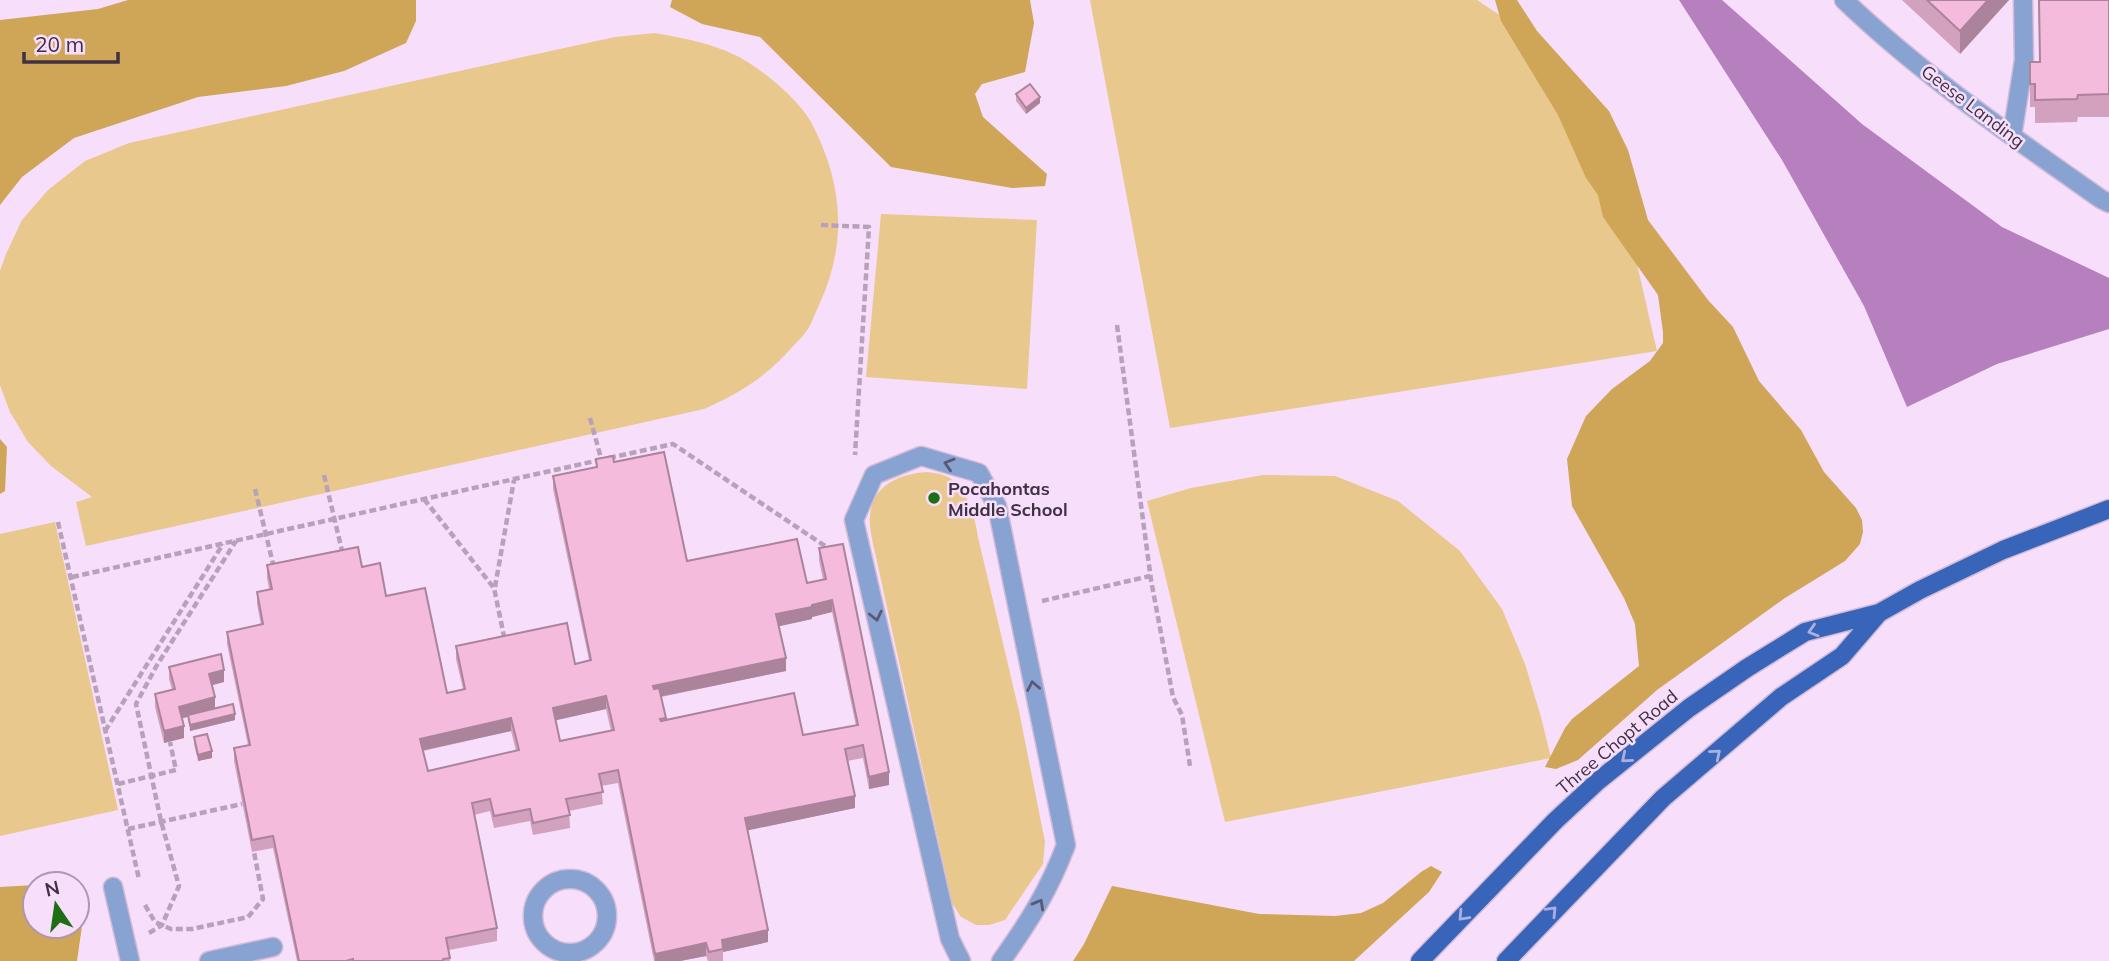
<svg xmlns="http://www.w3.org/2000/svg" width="2109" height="961" font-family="Mulish,sans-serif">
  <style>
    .green { fill: #e9c88d }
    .forest { fill: #cfa557 }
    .water { fill: #b680bf }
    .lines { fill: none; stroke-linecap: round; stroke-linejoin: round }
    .minor-casing { stroke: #d2bbd6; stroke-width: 21 }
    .major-casing { stroke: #d2bbd6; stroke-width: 21 }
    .path { stroke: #b7a1bb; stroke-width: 4.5; stroke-dasharray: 7 3.5; stroke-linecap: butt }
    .minor { stroke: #88a3d2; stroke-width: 18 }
    .major { stroke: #3865ba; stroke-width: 18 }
    .wall { fill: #d2a1be; fill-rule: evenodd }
    .shaded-wall { fill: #ab839b }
    .building { fill: #f4bbdd; stroke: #ab839b; stroke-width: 2; fill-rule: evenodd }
    .oneway { stroke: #595875 }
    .oneway2 { stroke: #abaee1 }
    .poi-dot { fill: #1d6e14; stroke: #f7defb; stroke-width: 2.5 }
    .labels { text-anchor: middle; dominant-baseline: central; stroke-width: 5; stroke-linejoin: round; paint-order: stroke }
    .street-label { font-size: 18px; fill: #403043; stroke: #f7defb }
    .poi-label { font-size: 18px; font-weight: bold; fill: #403043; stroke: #f7defb; text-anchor: start }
  </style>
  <rect width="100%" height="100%" fill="#f7defb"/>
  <!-- green -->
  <path class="green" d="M1090 0H1477L1522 30 1622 199 1657 351 1170 428Z
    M655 33C683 38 721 45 746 61 768 75 797 98 811 122 843 182 848 243 819 305 815 313 812 322 808 329 804 335 799 340 794 345 766 377 742 392 704 409L86 546 76 502 92 497 51 466 28 442 10 412 0 385V271L6 254 22 220 48 190 85 161 129 143 615 37Z
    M881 214 1037 220 1027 389 866 377Z
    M926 472C932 473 938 473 943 475 966 482 975 517 978 537L1019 711 1045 842 1043 864 1005 920 989 925H976L961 917 952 903 872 539C871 532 869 524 870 516 872 485 900 474 926 472Z
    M1263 475 1335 476 1398 501 1460 551 1502 609 1525 664 1541 717 1551 758 1225 822 1147 501 1191 488Z
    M55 522 118 810 0 836V534Z"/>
  <!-- forest -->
  <path class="forest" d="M128 0H416V21L406 43 344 71 286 86 198 97 74 138 22 177 0 205V20L98 9Z
    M672 0H1030L1034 23 1025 72 982 84 975 94 983 117 1047 174 1045 186 1012 188 891 167 760 37 702 24 670 7Z
    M1495 0H1517L1537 31 1609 111 1628 150 1648 220 1708 300 1733 327 1759 381 1801 430 1824 472 1856 508 1862 520 1863 532 1860 544 1845 561 1785 598 1657 690 1578 760 1556 769 1545 767 1565 728 1572 719 1639 666 1635 624 1624 598 1572 506 1567 459 1586 416 1612 389 1650 361 1663 343V332L1658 295 1603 217 1598 195 1586 178 1558 115 1501 21Z
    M0 439 7 447 5 491 0 494Z
    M1431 866 1442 872 1429 892 1354 961H1073L1084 944 1112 886 1259 914 1335 916 1361 913 1383 903 1421 872Z
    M35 885V926H77V920L82 926 77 961H0V887Z"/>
  <!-- water -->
  <path class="water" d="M1679 0H1722L1862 124 2002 227 2109 278V329L1997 364 1907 407 1864 306 1782 160Z"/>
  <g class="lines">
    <defs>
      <path id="minor" d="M1844 0C1922 75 2013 137 2101 199L2109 203
        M2012 136 2024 60 2023 0
        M533 916a37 37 0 1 1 74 0a37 37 0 1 1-74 0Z
        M113 887 130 961
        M209 961 273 947
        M961 961 950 939 854 520 874 475 921 456 979 473 997 506 1066 845C1049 890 1029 922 1001 961"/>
      <path id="major" d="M1420 961 1555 821 1598 781 1689 708 1747 668 1805 632 1879 613 1920 590 2003 550 2109 509
        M1506 961 1663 798 1781 697 1842 656 1879 613"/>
    </defs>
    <!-- minor casing -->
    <use href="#minor" class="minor-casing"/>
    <!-- major casing -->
    <use href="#major" class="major-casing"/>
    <!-- path -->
    <path class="path" d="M821 225 869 227 855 455
      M1117 325 1151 580 1173 697 1182 715 1190 766
      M590 418 602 462
      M609 458 673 444 825 546 826 551
      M324 475 343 555
      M255 489 274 568
      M424 499 494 588 505 641
      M58 522 139 879
      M72 577 600 460
      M495 587 514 480
      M1042 601 1150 576
      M105 731 223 544
      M118 784 176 770 170 742
      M128 829 242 804
      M145 905 155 922 171 929H192L248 917 263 899 254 852
      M149 933 162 925 179 886 161 821 136 704 157 665 236 541"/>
    <!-- minor -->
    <use href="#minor" class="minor"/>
    <!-- major -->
    <use href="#major" class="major"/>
  </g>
  <!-- wall -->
  <path class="wall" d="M1902 0H2009L1960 54Z
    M2038 0H2109V117H2078L2077 122 2035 123V107H2030V62H2040Z
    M1016 94 1040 103 1026 114 1016 101Z
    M596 459 614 462 687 561 807 583 823 580 819 560V548L889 785 869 789 863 758 847 761 855 808 747 830 768 942 723 952V961H708L706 956 680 961H654L618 783 601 786 603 804 569 811 570 828 533 835 530 821 494 828 490 811 474 815 497 928V941L449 950 450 961H297L273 848 252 852 234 761V748L248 745 227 644V632L261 625 257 604V592L269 589 267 578V565L362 567 386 596 447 693 463 689 456 659V646L575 664 589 660 553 489V476L596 468ZM832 612 856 726 803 735 666 720 661 697 786 671 779 626 812 619V617ZM606 709 611 731 560 741 555 720ZM511 731 516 751 428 771 423 751Z
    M169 667 224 682 212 685 215 709 235 720 190 731 188 717 182 718 184 738 164 743 155 707V694L172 690 169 679Z
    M194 737 212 758 198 761 194 744Z"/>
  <!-- shaded-wall -->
  <path class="shaded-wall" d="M1988 0H2009L1960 54V31Z
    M1040 97V103L1026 114V108Z
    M832 600V612L812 617V619L776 627V614Z
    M786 658V671L653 698V686Z
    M224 670V682L209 686V674Z
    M606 696V709L553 721V708Z
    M215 697V710L179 719V707Z
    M235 714V720L190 731V725Z
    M511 718V731L420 751V739Z
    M184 726V738L164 743V731Z
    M212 751V758L198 761V755Z
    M889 772V785L869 789V777Z
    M855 796V808L745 831V818Z
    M768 930V942L723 952 722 940Z
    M706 943V956L680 961H655V954Z"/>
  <!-- building -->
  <path class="building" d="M1927 0H1988L1960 31Z
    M2039 0H2109V94L2078 95 2077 99 2035 100V84H2030V62H2040Z
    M1030 84 1040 97 1026 108 1016 94Z
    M664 452 687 561 797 539 807 583 826 579 819 548 843 544 889 772 869 777 863 745 845 749 855 796 745 818 768 930 722 940 723 949 709 952 706 943 655 954 618 770 599 774 603 792 566 799 570 815 533 823 530 809 494 816 490 799 472 803 497 928 446 938 450 958 443 959V961H353V959L346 961H299L273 836 252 840 234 748 250 745 227 632 263 624 257 592 272 589 267 565 358 547 362 567 380 563 386 596 425 588 447 693 465 689 456 646 567 623 575 664 591 660 553 476 597 467 596 459 613 456 614 462ZM832 600 858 725 803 735 794 693 661 721 660 719 666 718 659 688 654 689 653 686 786 658 776 614 812 607V605ZM606 696 614 730 560 741 553 708ZM511 718 519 750 428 771 420 739Z
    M221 654 224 670 209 674 215 697 179 707 184 726 164 731 155 694 175 689 169 667Z
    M233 704 235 714 190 725 188 715Z
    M207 734 212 751 198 755 194 737Z"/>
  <!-- one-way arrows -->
  <defs><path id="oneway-chevron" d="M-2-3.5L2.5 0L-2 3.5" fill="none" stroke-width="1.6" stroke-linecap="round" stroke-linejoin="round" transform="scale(1.75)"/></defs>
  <g class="oneway">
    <use href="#oneway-chevron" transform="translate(949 464) rotate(-163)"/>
    <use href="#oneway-chevron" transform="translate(876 616) rotate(77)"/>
    <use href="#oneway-chevron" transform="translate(1033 686) rotate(-101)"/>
    <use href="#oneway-chevron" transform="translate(1039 904) rotate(-61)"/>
  </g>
  <g class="oneway2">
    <use href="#oneway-chevron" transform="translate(1813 631) rotate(163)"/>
    <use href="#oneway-chevron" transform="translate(1716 754) rotate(-40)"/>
    <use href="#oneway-chevron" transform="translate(1626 758) rotate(140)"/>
    <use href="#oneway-chevron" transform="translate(1552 911) rotate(-46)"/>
    <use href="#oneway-chevron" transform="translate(1463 916) rotate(133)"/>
  </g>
  <!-- markers -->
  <circle class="poi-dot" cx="934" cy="498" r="7"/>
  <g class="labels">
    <!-- street labels -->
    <g class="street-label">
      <text transform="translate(1973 106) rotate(37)">Geese Landing</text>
      <text transform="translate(1617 742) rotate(-40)">Three Chopt Road</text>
    </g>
    <!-- poi labels -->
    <g class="poi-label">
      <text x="948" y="488">Pocahontas<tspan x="948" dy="21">Middle School</tspan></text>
    </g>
  </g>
  <!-- north arrow -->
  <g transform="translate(56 905) rotate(347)"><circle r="33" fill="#f7defb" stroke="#ae98b1" stroke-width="2"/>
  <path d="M0-5L12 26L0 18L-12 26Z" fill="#1d6e14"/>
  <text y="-10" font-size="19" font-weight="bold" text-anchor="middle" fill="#403043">N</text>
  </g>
  <!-- scale -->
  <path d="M24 52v10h94v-10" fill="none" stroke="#403043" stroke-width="3.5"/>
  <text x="35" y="52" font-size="21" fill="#403043" stroke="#f7defb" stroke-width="5" paint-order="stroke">20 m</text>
</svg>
